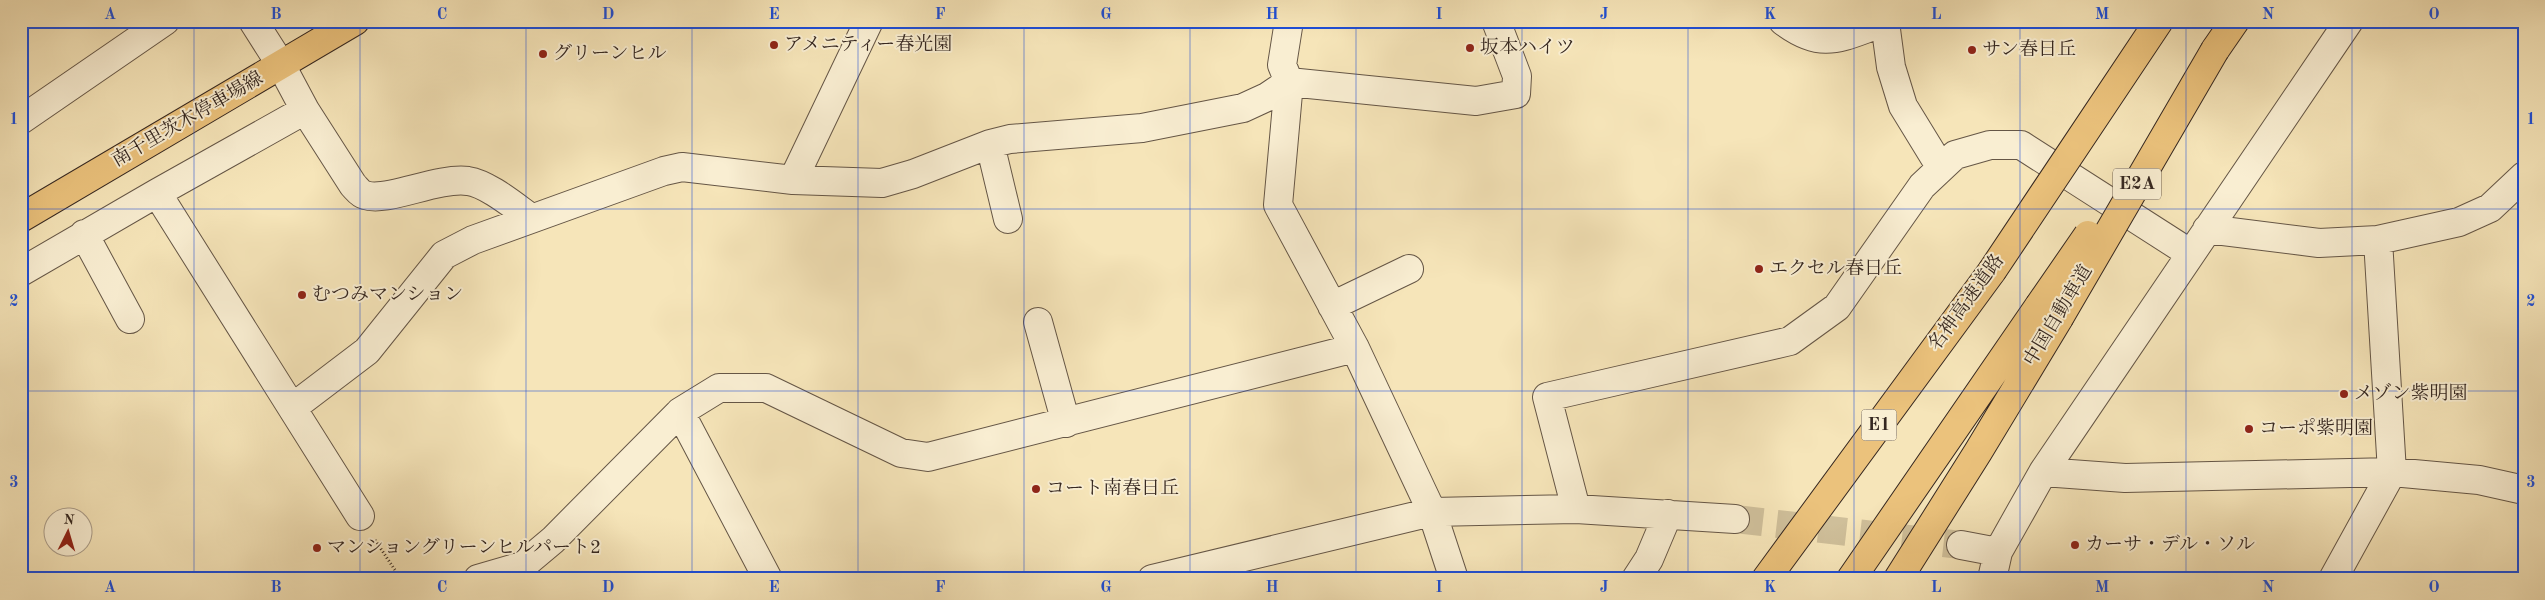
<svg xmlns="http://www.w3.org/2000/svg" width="2545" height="600" font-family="'Old Standard TT','Noto Serif JP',serif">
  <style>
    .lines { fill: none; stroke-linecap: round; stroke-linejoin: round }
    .minor-tunnel { stroke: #cfbf9a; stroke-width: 28; stroke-dasharray: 28 14; stroke-linecap: butt }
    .minor-casing { stroke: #655646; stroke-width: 30 }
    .major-casing { stroke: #352720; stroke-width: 30 }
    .highway-casing { stroke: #352720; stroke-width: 30 }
    .path { stroke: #352720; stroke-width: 3; stroke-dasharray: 1 2.5; stroke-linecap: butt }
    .minor { stroke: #f9eed2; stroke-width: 28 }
    .major { stroke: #ebc27c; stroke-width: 28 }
    .highway { stroke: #ebc27c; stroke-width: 28 }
    .highway-bridge-casing { stroke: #352720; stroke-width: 30; stroke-linecap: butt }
    .highway-bridge { stroke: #ebc27c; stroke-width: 28 }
    .grid { fill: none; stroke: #1d4ed8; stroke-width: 1; stroke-opacity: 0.55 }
    .poi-dot { fill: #8f2418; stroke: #f9eed2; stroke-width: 2 }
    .labels { text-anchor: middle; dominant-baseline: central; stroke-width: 4; stroke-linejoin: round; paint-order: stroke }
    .shield { fill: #f9eed2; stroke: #706355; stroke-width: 1 }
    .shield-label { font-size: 18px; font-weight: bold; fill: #352720 }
    .poi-label { font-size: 19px; fill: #352720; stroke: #f9eed2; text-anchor: start }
    .street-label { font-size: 19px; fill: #352720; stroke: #f9eed2 }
    .neatline { fill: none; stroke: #1d4ed8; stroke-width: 2 }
    .grid-label { font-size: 16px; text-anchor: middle; font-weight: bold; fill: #1d4ed8 }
  </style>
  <rect width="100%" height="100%" fill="#f6e5b9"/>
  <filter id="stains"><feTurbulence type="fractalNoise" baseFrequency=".004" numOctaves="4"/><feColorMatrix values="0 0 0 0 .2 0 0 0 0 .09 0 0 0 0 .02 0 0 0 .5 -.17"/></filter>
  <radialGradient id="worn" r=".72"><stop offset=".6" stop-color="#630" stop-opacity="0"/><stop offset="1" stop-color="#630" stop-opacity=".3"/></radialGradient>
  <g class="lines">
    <!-- minor-tunnel -->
    <path class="minor-tunnel" d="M1735 519 1961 545"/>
    <defs>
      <path id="minor" d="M253 21 281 65 305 110 353 185C357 189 360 194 365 195 387 203 436 177 468 181 488 184 514 206 531 218
        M1289 21 1282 65 1289 82 1278 205 1355 348 1432 512 1454 579
        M1783 21C1824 52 1842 36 1885 22L1891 67 1903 106 1941 168
        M21 120 165 21
        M990 144 1008 219
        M793 180 869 21
        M157 193 360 516
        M2207 229 2319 243 2378 240 2459 222 2490 208 2524 176
        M84 234 130 319
        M21 272 157 193 305 110
        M1332 306 1409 269
        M1038 322 1066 423
        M292 408 367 351 444 255 473 240 664 171 682 167 793 180 882 183 913 174 990 144 1010 139 1142 128 1243 108 1267 97 1289 82 1476 101 1516 94 1517 76 1496 21
        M680 412 768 579
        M2043 472 2349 21
        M1576 509 1547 397 1790 341 1837 307 1922 186 1955 155 1990 145H2021L2191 254
        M1961 545 1998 552
        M478 579 522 566 553 540 680 412 719 388H766L901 453 928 457 1355 348
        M1152 579 1432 512 1576 509 1735 519
        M1636 579 1649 559 1668 514
        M1992 579 1998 552 2043 472 2125 478 2392 472 2479 480 2524 490
        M2333 579 2392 472 2378 240"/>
      <path id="major" d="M21 218 355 21"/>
      <path id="highway" d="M2215 50 2235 21
        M1766 579 1992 271
        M1851 579 2039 306
        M1898 579 1978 452 2059 318"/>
    </defs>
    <!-- minor casing -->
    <use href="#minor" class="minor-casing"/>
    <!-- major casing -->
    <use href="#major" class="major-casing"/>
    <!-- highway casing -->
    <use href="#highway" class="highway-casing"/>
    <!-- path -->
    <path class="path" d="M375 540 401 579"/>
    <!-- minor -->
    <use href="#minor" class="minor"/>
    <!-- major -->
    <use href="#major" class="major"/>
    <!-- highway -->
    <use href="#highway" class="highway"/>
    <defs>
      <path id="highway-bridge" d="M1992 271 2159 21
        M2039 306 2088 235
        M2059 318 2215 50"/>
    </defs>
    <!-- highway-bridge casing -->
    <use href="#highway-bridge" class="highway-bridge-casing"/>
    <!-- highway-bridge -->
    <use href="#highway-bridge" class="highway-bridge"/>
  </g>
  <!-- grid -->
  <path class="grid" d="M194 21V579M360 21V579M526 21V579M692 21V579M858 21V579M1024 21V579M1190 21V579M1356 21V579M1522 21V579M1688 21V579M1854 21V579M2020 21V579M2186 21V579M2352 21V579M21 209H2524M21 391H2524"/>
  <!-- markers -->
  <g class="poi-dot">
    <circle cx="774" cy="45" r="5"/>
    <circle cx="1470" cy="48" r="5"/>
    <circle cx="1972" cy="50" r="5"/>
    <circle cx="543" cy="54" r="5"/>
    <circle cx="1759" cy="269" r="5"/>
    <circle cx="302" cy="295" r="5"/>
    <circle cx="2344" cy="394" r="5"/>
    <circle cx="2249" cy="429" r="5"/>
    <circle cx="1036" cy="489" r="5"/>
    <circle cx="2075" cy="545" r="5"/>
    <circle cx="317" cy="548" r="5"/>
  </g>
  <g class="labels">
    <!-- shield labels -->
    <g class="shield">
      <rect x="2113" y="168.5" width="48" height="31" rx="4"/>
      <rect x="1861.5" y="409.5" width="35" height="31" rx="4"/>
    </g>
    <g class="shield-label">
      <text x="2137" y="184">E2A</text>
      <text x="1879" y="425">E1</text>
    </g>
    <!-- poi labels -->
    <g class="poi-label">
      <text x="784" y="45">アメニティー春光園</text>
      <text x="1480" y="48">坂本ハイツ</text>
      <text x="1982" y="50">サン春日丘</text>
      <text x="553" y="54">グリーンヒル</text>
      <text x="1769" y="269">エクセル春日丘</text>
      <text x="312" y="295">むつみマンション</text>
      <text x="2354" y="394">メゾン紫明園</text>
      <text x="2259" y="429">コーポ紫明園</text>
      <text x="1046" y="489">コート南春日丘</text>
      <text x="2085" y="545">カーサ・デル・ソル</text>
      <text x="327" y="548">マンショングリーンヒルパート2</text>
    </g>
    <!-- street labels -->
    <g class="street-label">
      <text transform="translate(188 120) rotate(-30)">南千里茨木停車場線</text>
      <text transform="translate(1967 303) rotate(-54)">名神高速道路</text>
      <text transform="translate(2059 316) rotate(-59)">中国自動車道</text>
    </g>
  </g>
  <!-- margin -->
  <rect width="2545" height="600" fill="none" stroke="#f6e5b9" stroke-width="55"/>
  <!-- north arrow -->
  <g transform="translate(68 532) rotate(5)"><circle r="24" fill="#f9eed2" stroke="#ab9e8b"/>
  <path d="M0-4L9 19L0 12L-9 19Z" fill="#8f2418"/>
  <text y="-8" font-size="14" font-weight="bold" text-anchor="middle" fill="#352720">N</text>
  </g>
  <rect x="28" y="28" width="2490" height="544" class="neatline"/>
  <g class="grid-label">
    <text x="110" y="19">A</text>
    <text x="276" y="19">B</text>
    <text x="442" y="19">C</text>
    <text x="608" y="19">D</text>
    <text x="774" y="19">E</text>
    <text x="940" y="19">F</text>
    <text x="1106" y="19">G</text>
    <text x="1272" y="19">H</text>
    <text x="1439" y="19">I</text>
    <text x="1604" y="19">J</text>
    <text x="1770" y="19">K</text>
    <text x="1936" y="19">L</text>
    <text x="2102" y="19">M</text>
    <text x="2268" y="19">N</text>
    <text x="2434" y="19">O</text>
    <text x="14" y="124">1</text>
    <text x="2531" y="124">1</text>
    <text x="14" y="306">2</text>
    <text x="2531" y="306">2</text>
    <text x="14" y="487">3</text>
    <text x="2531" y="487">3</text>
    <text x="110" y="592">A</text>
    <text x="276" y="592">B</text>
    <text x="442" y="592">C</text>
    <text x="608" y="592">D</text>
    <text x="774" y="592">E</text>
    <text x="940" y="592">F</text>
    <text x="1106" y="592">G</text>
    <text x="1272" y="592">H</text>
    <text x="1439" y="592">I</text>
    <text x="1604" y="592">J</text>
    <text x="1770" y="592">K</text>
    <text x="1936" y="592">L</text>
    <text x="2102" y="592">M</text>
    <text x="2268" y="592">N</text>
    <text x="2434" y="592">O</text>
  </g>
  <rect width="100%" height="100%" filter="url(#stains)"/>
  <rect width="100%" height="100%" fill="url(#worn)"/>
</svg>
